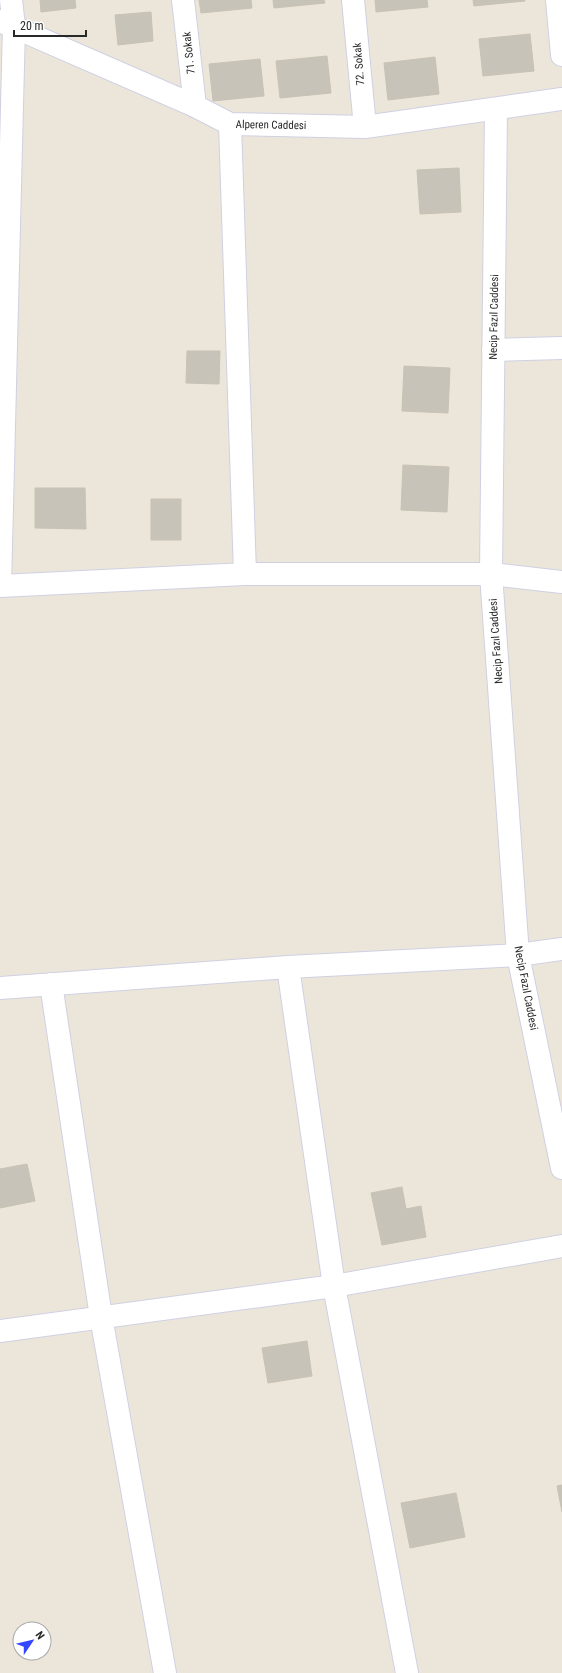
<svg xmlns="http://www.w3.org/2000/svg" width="562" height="1673" font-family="'Roboto Condensed',sans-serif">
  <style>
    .building { fill: #c7c3b9; stroke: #c7c2b3 }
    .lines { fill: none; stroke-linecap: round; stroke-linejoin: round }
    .street-casing { stroke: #cfd1e3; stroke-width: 24 }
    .secondary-casing { stroke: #cfd1e3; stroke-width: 24 }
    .street { stroke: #fff; stroke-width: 22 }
    .secondary { stroke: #fff; stroke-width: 22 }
    .labels { text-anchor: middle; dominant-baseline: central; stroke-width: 4; stroke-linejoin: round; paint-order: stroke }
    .street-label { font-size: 11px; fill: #292929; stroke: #fff }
  </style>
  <rect width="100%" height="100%" fill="#ece6da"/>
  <!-- building -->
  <path class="building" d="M40 0H75L76 8 41 12Z
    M199 0H251L252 8 201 13Z
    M273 0H324L325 3 274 8Z
    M375 0H427L428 7 376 12Z
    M473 0H525V1L474 6Z
    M151 12 153 41 118 45 115 15Z
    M530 34 534 71 483 76 479 39Z
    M327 56 331 93 280 98 276 61Z
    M435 57 439 94 388 100 384 63Z
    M260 59 264 96 213 101 209 64Z
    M459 168 461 212 420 214 417 170Z
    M187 351H220L219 384 186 383Z
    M404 366 450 368 448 413 402 411Z
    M403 465 449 467 447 512 401 510Z
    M35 488H85L86 529 35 528Z
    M151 499H181V540H151Z
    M27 1164 35 1201 0 1208V1169Z
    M402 1187 406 1209 421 1206 426 1237 382 1245 371 1193Z
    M307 1341 312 1376 268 1383 262 1348Z
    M562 1485V1512L557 1486Z
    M456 1493 465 1537 410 1548 401 1503Z"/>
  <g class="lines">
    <defs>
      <path id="street" d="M11 0 14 26 0 586 245 574H491L562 582
        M183 0 195 106
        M353 0 365 127
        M557 0 562 55
        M230 124 245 574
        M493 350 562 348
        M288 967 334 1286 407 1673
        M51 984 101 1317 165 1673
        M0 988 288 967 518 955 562 949
        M0 1331 334 1286 562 1246"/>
      <path id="secondary" d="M0 21 195 106 230 124 365 127 562 99
        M496 110 491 574 518 955 562 1168"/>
    </defs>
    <!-- street casing -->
    <use href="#street" class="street-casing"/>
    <!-- secondary casing -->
    <use href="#secondary" class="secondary-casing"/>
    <!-- street -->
    <use href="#street" class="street"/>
    <!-- secondary -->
    <use href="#secondary" class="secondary"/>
  </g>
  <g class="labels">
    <!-- street labels -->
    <g class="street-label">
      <text transform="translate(189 53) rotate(-96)">71. Sokak</text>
      <text transform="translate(359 64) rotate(-95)">72. Sokak</text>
      <text transform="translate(271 125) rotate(1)">Alperen Caddesi</text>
      <text transform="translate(494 317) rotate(-89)">Necip Fazıl Caddesi</text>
      <text transform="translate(496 641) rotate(-94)">Necip Fazıl Caddesi</text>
      <text transform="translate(526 988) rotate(79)">Necip Fazıl Caddesi</text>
    </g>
  </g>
  <!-- north arrow -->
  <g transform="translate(32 1641) rotate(55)"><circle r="19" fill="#ffffff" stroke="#a9a9a9"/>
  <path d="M0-3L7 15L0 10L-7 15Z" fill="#3446ff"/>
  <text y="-6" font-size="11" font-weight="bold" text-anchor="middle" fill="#292929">N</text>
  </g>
  <!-- scale -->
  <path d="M14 30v6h72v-6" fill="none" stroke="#292929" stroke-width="2"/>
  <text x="20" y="30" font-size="12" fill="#292929" stroke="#ffffff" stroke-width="3" paint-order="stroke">20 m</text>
</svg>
